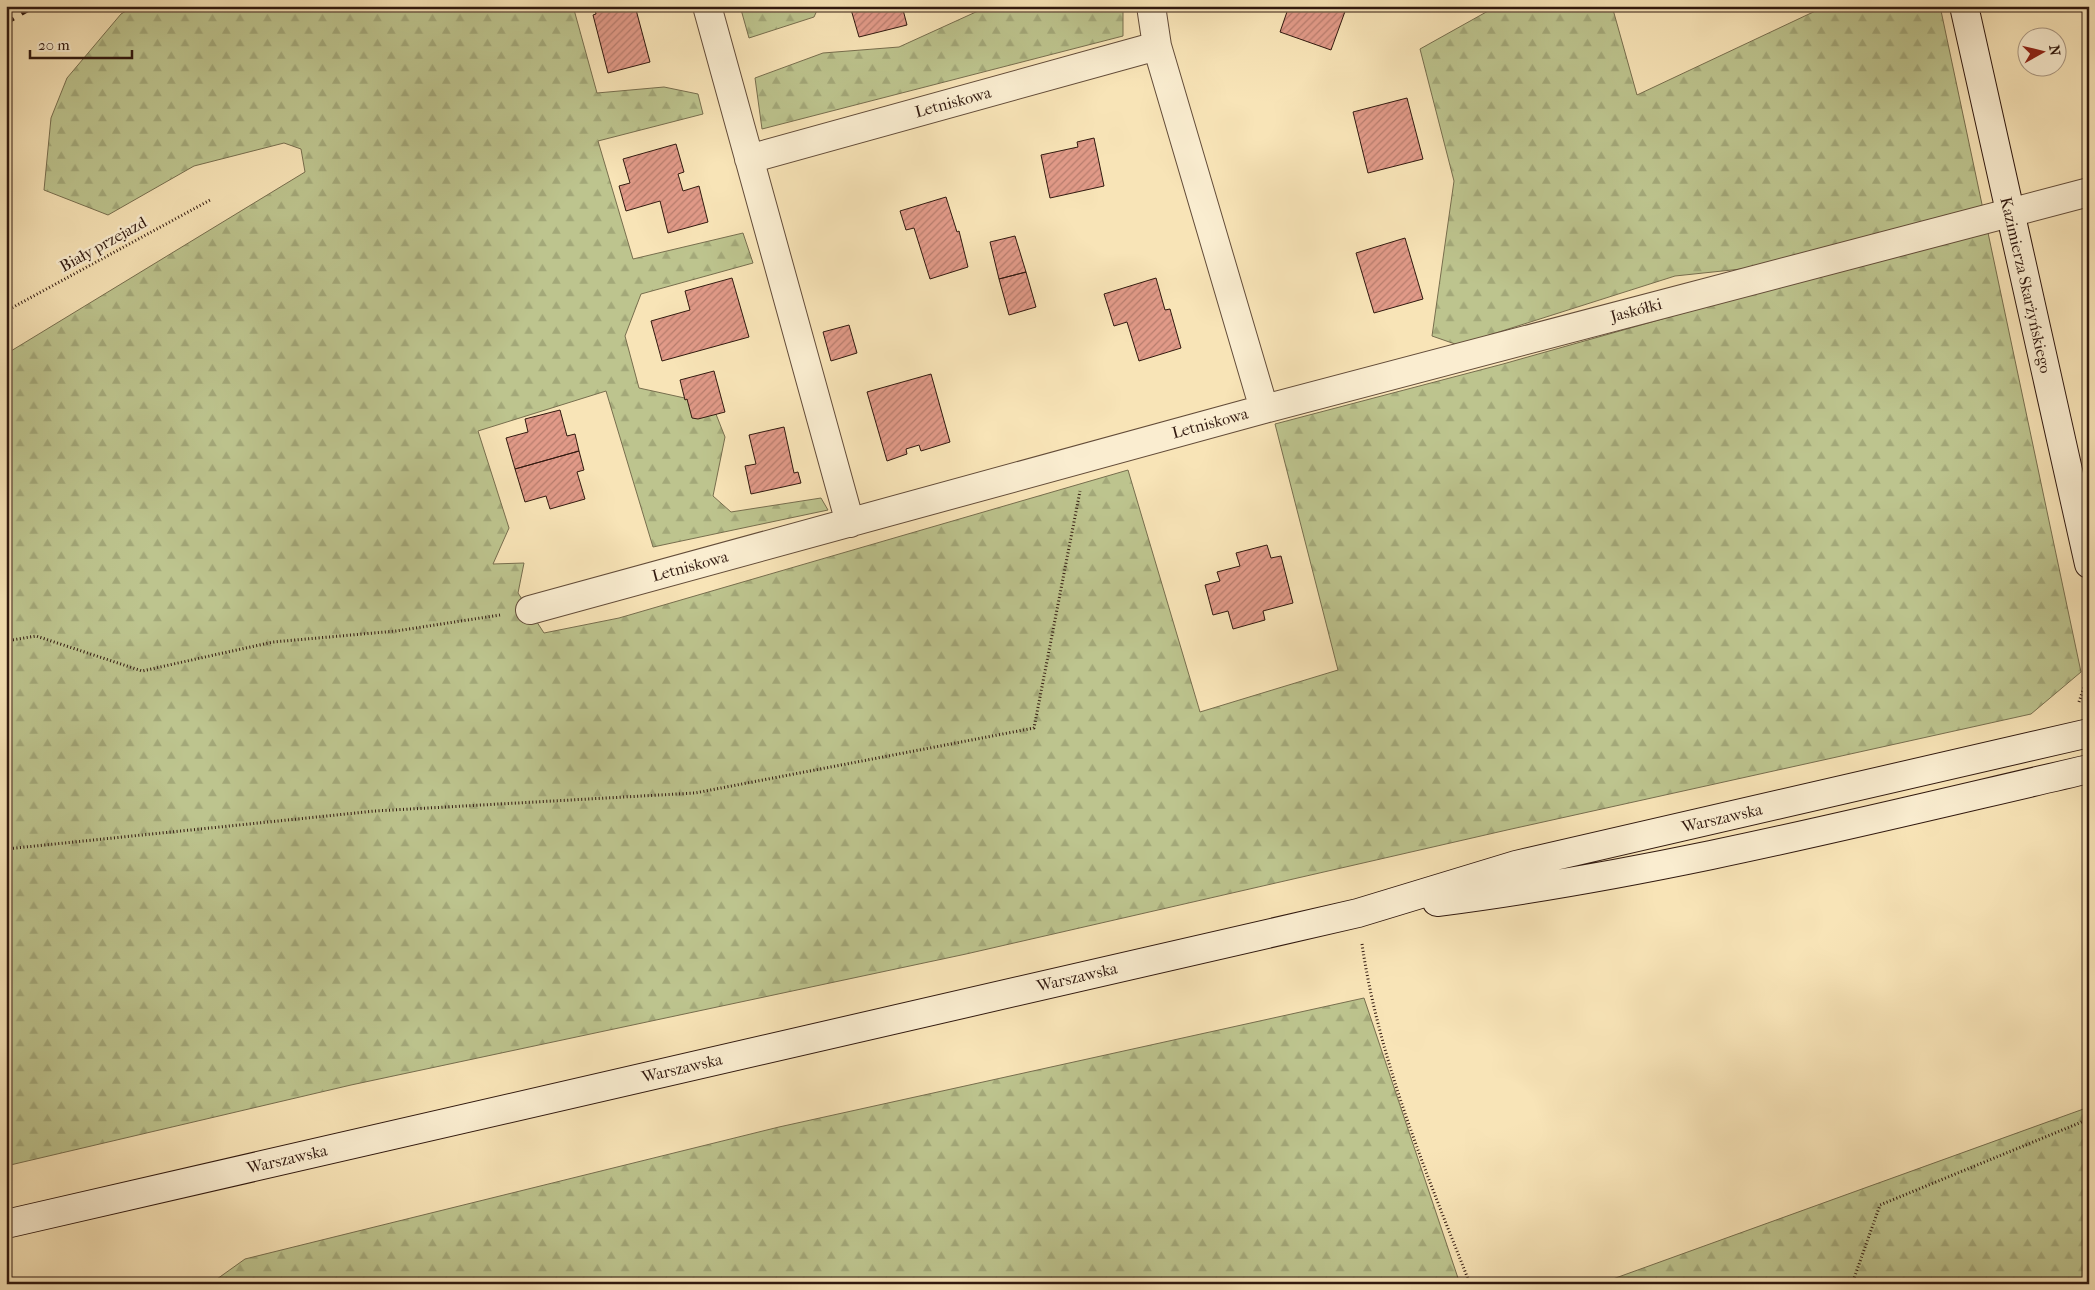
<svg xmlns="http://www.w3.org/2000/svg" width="2095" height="1290" font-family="'IM FELL French Canon',serif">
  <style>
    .forest { fill: url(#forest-firs); stroke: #776e4e }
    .building { fill: url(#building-hatch); stroke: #31190f }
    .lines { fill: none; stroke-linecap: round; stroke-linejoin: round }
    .street-casing { stroke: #634c39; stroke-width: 30 }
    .secondary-casing { stroke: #31190f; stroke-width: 30 }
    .path { stroke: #31190f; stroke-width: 3; stroke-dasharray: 1 2.5; stroke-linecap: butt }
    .street { stroke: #faedd0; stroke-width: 28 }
    .secondary { stroke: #faedd0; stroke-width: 28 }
    .rail { stroke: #31190f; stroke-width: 4; stroke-dasharray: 9 9; stroke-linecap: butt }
    .labels { text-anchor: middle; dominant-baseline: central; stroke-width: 5; stroke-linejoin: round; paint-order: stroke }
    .street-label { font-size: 16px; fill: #31190f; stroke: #faedd0 }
  </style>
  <defs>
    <pattern id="forest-firs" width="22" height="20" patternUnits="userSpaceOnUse" patternTransform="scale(1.25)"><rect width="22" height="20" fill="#bdc48e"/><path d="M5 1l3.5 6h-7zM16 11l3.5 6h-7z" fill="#a3a879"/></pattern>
    <pattern id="building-hatch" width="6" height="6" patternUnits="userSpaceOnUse" patternTransform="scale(1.25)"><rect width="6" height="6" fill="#e19a88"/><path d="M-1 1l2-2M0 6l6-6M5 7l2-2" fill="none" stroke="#b77d6e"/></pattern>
  </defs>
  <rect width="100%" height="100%" fill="#f8e4b7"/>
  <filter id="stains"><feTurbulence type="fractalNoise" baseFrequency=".004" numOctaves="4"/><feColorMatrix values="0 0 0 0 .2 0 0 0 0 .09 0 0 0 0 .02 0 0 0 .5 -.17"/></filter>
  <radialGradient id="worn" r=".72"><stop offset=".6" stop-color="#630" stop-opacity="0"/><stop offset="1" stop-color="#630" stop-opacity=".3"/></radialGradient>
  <!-- forest -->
  <path class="forest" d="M134 6H573L597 93 664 87 698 94 703 114 598 141 633 259 743 233 753 263 641 294 625 336 639 388 712 404 725 437 713 496 731 512 821 498 828 510 653 547 606 391 478 431 509 528 493 564 524 563 518 593 544 633 619 618 1128 470 1200 712 1338 670 1275 424 1503 364 1786 284 1779 265 1675 276 1458 345 1432 336 1454 181 1420 49 1497 6H1612L1637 95 1826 6H1940L2081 672 2031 714 1507 830 966 954 351 1085 6 1166V354L305 172 301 149 284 143 194 166 108 215 44 190 51 118 67 78 121 14Z
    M740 6H819L814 17 749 38Z
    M989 6H1123V36L762 129 755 78 823 53 899 47Z
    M1364 998 1460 1284H210L245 1259 779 1127Z
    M2089 1107V1284H1599Z"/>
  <!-- building -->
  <path class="building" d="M594 6H635L650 62 608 73 593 15 596 14Z
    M850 6H902L907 25 859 37Z
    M1289 6H1347L1331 50 1280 32Z
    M1407 98 1423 159 1368 173 1353 112Z
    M1094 138 1104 186 1050 198 1041 155 1078 147 1077 142Z
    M676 144 684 172 678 174 683 191 699 186 708 222 668 233 660 201 626 211 619 186 630 183 623 159Z
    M946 197 957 232 959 231 968 267 930 279 914 228 906 230 900 211Z
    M1015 236 1026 272 999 279 990 242Z
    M1405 238 1423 299 1374 313 1356 253Z
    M1026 272 1036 307 1009 315 999 279Z
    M732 278 749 337 662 361 651 321 690 310 685 291Z
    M1156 278 1165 310 1170 309 1181 348 1139 361 1127 322 1114 326 1104 294Z
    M849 325 857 353 831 361 823 332Z
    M714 371 725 412 698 419 692 418 687 399 685 400 680 380Z
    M931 374 950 442 921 451 919 445 906 449 907 454 887 461 867 392Z
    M560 410 567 436 575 434 579 451 515 469 506 438 528 432 525 419Z
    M784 427 794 473 798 472 801 483 751 494 745 466 756 464 749 435Z
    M579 451 584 470 577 472 585 499 550 509 546 496 525 502 515 469Z
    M1267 545 1271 558 1281 556 1293 603 1263 611 1265 620 1233 629 1228 611 1213 615 1205 585 1220 581 1217 572 1240 566 1236 553Z"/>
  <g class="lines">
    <defs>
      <path id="street" d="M707 6 850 523
        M1151 6 1157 46 1264 409
        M749 159 1157 46
        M530 610 1264 409 2089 192"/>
      <path id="secondary" d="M1964 6 2089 564
        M1437 902C1657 874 1872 819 2089 769
        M6 1224 1358 913 1516 865 2089 733"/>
    </defs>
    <!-- street casing -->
    <use href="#street" class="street-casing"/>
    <!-- secondary casing -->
    <use href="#secondary" class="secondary-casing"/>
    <!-- path -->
    <path class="path" d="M6 311 212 199
      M6 641 36 636 142 671 273 642 396 631 500 615
      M2079 702 2087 678 2085 654
      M6 849 375 811 695 793 1034 728 1080 491
      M1362 944C1379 1061 1427 1175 1470 1284
      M1852 1284 1880 1205 2089 1119"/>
    <!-- street -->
    <use href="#street" class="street"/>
    <!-- secondary -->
    <use href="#secondary" class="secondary"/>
    <!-- rail -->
    <path class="rail" d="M6 23 35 6"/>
  </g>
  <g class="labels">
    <!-- street labels -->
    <g class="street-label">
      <text transform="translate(953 102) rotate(-15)">Letniskowa</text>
      <text transform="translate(103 244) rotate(-29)">Biały przejazd</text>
      <text transform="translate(2026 285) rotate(77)">Kazimierza Skarżyńskiego</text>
      <text transform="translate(1636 310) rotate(-15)">Jaskółki</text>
      <text transform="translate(1210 423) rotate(-15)">Letniskowa</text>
      <text transform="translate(690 566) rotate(-15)">Letniskowa</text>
      <text transform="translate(1722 818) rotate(-13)">Warszawska</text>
      <text transform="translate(1077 977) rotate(-13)">Warszawska</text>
      <text transform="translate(682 1068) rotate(-13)">Warszawska</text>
      <text transform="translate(287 1159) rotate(-13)">Warszawska</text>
    </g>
  </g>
  <!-- margin -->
  <rect width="2095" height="1290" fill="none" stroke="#f8e4b7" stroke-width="25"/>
  <rect x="8" y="8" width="2080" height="1275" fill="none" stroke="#31190f" stroke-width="2.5"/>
  <rect x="12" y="12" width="2070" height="1265" fill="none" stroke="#31190f"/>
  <!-- north arrow -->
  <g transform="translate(2042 52) rotate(82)"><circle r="24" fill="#faedd0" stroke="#aa9883"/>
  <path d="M0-4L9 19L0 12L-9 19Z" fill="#8f2418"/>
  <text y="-8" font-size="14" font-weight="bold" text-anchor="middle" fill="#31190f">N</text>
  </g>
  <!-- scale -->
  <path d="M30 50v8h102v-8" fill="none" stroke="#31190f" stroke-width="2.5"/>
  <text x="38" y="50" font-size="15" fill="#31190f" stroke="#faedd0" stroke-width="4" paint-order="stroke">20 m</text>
  <rect width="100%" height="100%" filter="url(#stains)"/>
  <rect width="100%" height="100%" fill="url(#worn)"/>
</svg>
